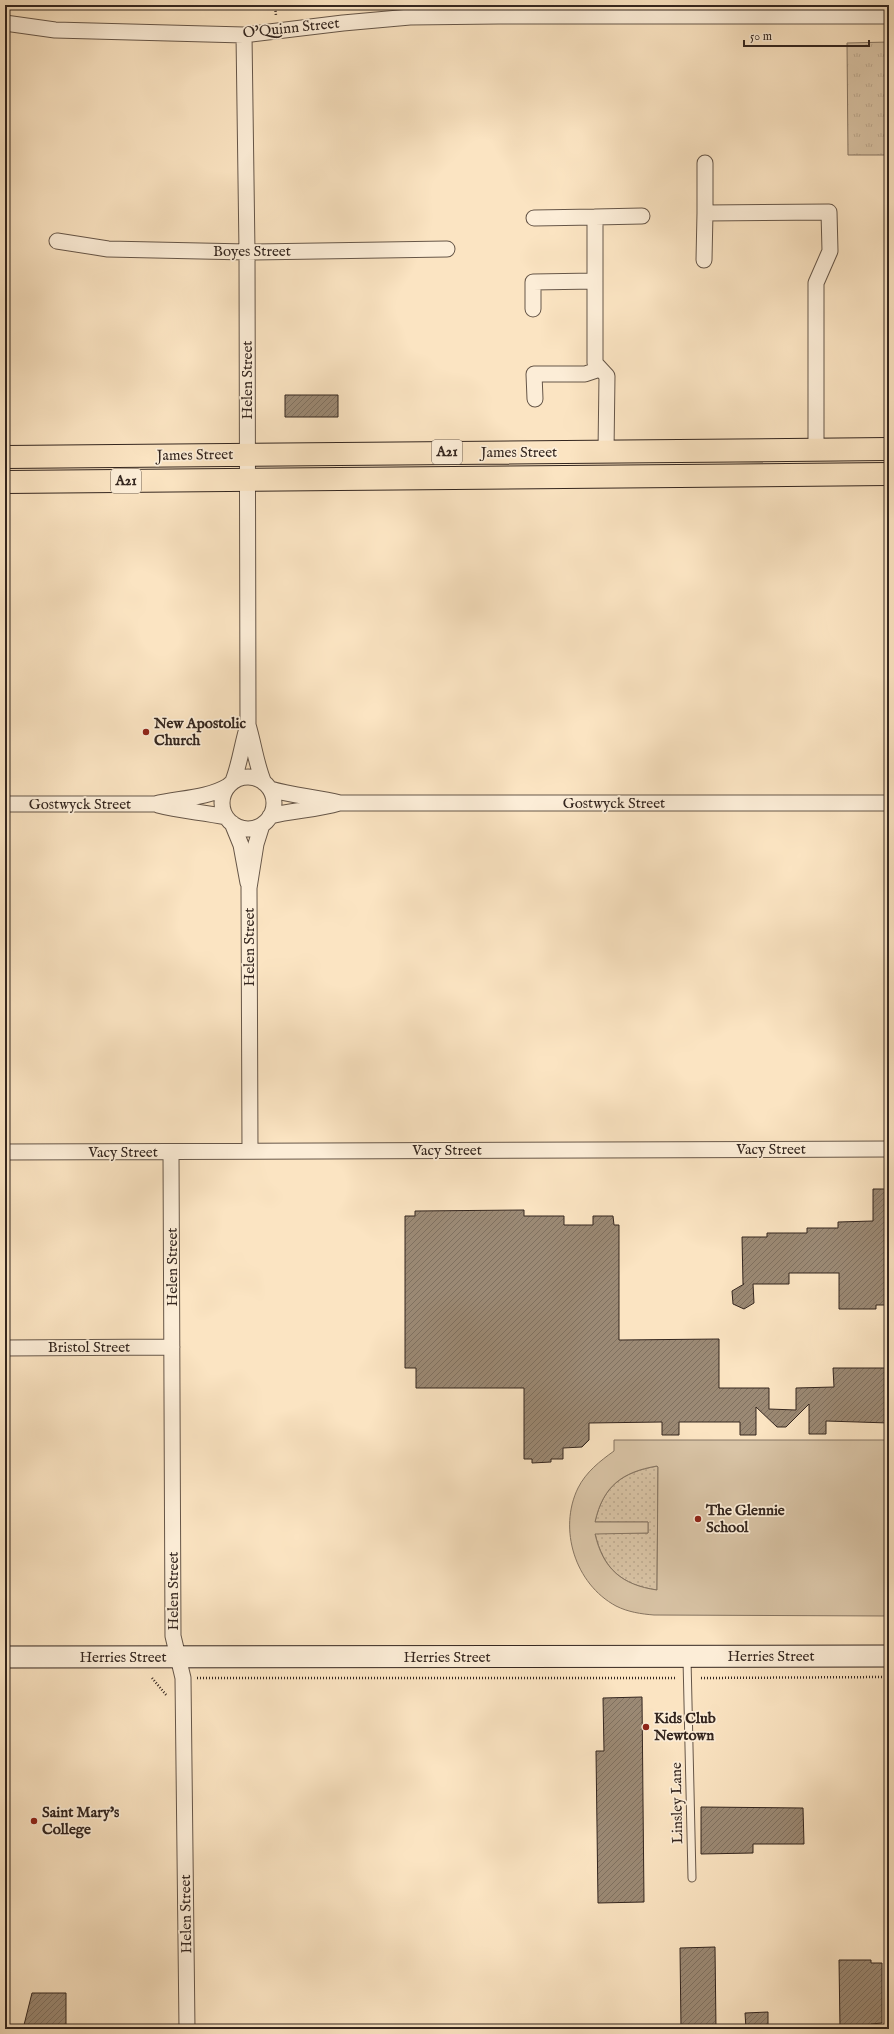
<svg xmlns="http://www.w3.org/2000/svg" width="894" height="2034" font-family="'IM FELL English',serif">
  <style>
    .grass { fill: url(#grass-dots); stroke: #867562 }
    .park { fill: url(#park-tufts); stroke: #867562 }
    .pitch { fill: #d9c4a6; stroke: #867562; fill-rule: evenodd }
    .building { fill: url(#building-hatch); stroke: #34261f }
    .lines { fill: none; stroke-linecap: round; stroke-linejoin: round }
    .lane-casing { stroke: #665648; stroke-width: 9 }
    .street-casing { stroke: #665648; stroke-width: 17 }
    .secondary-casing { stroke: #34261f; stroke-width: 23 }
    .highway-casing { stroke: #34261f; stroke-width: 24 }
    .path { stroke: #34261f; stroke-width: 2.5; stroke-dasharray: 1 2; stroke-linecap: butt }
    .lane { stroke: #fcedd7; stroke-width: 7 }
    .street { stroke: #fcedd7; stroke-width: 15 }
    .secondary { stroke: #fcedd7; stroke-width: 21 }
    .highway { stroke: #fbe4c2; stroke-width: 22 }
    .poi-dot { fill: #8f2418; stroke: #fcedd7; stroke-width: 1.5 }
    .labels { text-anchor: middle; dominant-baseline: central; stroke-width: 3.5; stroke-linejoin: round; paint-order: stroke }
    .shield { fill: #fcedd7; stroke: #706256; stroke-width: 1 }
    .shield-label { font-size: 14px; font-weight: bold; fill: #34261f }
    .street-label { font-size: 15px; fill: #34261f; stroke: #fcedd7 }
    .poi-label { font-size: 15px; font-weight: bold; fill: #34261f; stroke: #fcedd7; text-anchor: start }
  </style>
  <defs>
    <pattern id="grass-dots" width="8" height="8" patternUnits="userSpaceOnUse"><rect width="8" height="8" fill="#d9c4a6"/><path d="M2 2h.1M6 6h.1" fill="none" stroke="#bba88e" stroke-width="1.8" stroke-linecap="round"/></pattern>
    <pattern id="park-tufts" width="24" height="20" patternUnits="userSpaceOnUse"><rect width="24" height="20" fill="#d9c4a6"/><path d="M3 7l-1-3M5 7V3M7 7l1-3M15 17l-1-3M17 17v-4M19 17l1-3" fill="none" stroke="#bba88e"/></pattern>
    <pattern id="building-hatch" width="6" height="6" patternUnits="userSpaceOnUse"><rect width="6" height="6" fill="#9b8974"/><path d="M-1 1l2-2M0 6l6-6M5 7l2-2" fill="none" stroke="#7f705f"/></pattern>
  </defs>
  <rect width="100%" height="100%" fill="#fbe4c2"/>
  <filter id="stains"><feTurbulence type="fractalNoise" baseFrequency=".005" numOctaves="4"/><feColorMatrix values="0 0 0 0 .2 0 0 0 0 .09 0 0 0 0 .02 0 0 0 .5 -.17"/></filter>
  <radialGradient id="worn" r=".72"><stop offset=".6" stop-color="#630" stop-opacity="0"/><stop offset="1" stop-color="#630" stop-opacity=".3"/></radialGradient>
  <!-- grass -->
  <path class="grass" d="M658 1466 657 1590C622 1585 603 1569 595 1533H648V1522H595C603 1486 622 1472 658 1466Z"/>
  <!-- park -->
  <path class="park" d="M889 42V155H848L847 43Z"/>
  <!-- pitch -->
  <path class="pitch" d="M614 1440H889V1616L654 1615C641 1614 628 1612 616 1606 575 1584 558 1529 578 1488 586 1472 600 1461 614 1451ZM657 1466 658 1467 657 1590C622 1585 603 1569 595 1534L648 1533V1522H595C603 1486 622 1472 657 1466Z"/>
  <!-- building -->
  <path class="building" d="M285 395H338V417H285Z
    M873 1189H889V1305H876V1309H839V1273H789V1284H753L754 1303 744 1309 733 1304 732 1291 744 1284H743L742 1237H767V1233H807V1228H838V1222L873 1221Z
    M524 1210V1216H564V1225H593V1216H613L614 1225H619V1340L719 1339V1388H769V1409L796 1410V1388L834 1387 833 1368H889V1423L826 1421V1434H809V1404L786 1427H777L756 1407V1435H740V1422H679V1435H662V1422L589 1423V1440L582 1447 563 1448V1459H551V1462L532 1463V1459H524V1388H416V1368H405V1216H415V1211Z
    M642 1697 644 1902 598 1903 596 1751H604L603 1698Z
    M701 1807 803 1808 804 1844H753V1853L701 1854Z
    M715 1947 716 2029H681L680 1948Z
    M839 1960H871V1963H882V2023L871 2024V2029H840Z
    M32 1993H66V2029H23Z
    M768 2012V2029H746L745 2013Z"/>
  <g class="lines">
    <defs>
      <path id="lane" d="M687 1659 692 1878"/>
      <path id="street" d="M5 23 55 30 244 35 343 23 410 17 499 16H889
        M244 35 247 252 248 725C254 745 256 764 264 783
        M705 213V163
        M595 217 642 216
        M534 218 595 217V363L607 376 606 451
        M57 241 108 249 247 252 447 249
        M704 260 705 213 829 212 830 251 816 283V449
        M533 309V282L595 281
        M535 399 534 374H585L600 369
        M222 803a26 26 0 1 1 52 0a26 26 0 1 1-52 0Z
        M233 781C240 763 242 744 248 725
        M270 789C293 796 316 797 340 803H889
        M5 804H155C179 798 206 799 228 786
        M158 805C180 811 203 812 226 817
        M270 816C293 810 316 810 339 803
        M232 823 241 845 248 883
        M250 1150 249 888 256 844 262 825
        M5 1152 889 1149
        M171 1152 173 1636 183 1678 187 2029
        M5 1348 172 1347"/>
      <path id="secondary" d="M5 1657 889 1656"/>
      <path id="highway" d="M5 457 889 449
        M5 482 889 474"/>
    </defs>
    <!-- lane casing -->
    <use href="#lane" class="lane-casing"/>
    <!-- street casing -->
    <use href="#street" class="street-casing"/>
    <!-- secondary casing -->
    <use href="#secondary" class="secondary-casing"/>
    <!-- highway casing -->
    <use href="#highway" class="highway-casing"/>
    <!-- path -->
    <path class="path" d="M275 5 276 16
      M152 1678 167 1696
      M197 1678H676
      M701 1678 889 1677"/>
    <!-- lane -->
    <use href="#lane" class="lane"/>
    <!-- street -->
    <use href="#street" class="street"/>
    <!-- secondary -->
    <use href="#secondary" class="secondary"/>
    <!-- highway -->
    <use href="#highway" class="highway"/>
  </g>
  <!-- markers -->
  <g class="poi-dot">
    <circle cx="146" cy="732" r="4"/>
    <circle cx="698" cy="1519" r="4"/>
    <circle cx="646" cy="1727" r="4"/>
    <circle cx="34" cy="1821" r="4"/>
  </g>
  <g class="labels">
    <!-- shield labels -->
    <g class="shield">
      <rect x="432" y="440" width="30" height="24" rx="3"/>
      <rect x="111" y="469" width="30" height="24" rx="3"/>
    </g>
    <g class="shield-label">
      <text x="447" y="452">A21</text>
      <text x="126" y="481">A21</text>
    </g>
    <!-- street labels -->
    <g class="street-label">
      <text transform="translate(291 28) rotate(-6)">O'Quinn Street</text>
      <text x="252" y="251">Boyes Street</text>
      <text transform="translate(247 380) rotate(-90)">Helen Street</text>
      <text x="519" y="452">James Street</text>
      <text transform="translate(195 455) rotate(-1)">James Street</text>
      <text x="614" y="803">Gostwyck Street</text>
      <text x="80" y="804">Gostwyck Street</text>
      <text transform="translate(249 947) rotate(-90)">Helen Street</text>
      <text x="771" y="1149">Vacy Street</text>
      <text x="447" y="1150">Vacy Street</text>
      <text x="123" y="1152">Vacy Street</text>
      <text transform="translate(172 1267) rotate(-90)">Helen Street</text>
      <text x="89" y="1347">Bristol Street</text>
      <text transform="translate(173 1591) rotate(-90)">Helen Street</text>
      <text x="771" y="1656">Herries Street</text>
      <text x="123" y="1657">Herries Street</text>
      <text x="447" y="1657">Herries Street</text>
      <text transform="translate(677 1803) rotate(-91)">Linsley Lane</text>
      <text transform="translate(186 1914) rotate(-91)">Helen Street</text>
    </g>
    <!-- poi labels -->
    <g class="poi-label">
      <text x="154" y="723">New Apostolic<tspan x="154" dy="17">Church</tspan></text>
      <text x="706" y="1510">The Glennie<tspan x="706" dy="17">School</tspan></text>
      <text x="654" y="1718">Kids Club<tspan x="654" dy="17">Newtown</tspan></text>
      <text x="42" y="1812">Saint Mary's<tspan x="42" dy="17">College</tspan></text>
    </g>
  </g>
  <!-- margin -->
  <rect width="894" height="2034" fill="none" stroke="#fbe4c2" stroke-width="20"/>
  <rect x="6" y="6" width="882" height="2022" fill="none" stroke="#34261f" stroke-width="2"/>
  <rect x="10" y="10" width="874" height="2014" fill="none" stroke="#34261f"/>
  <!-- scale -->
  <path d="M744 40v6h125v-6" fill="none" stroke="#34261f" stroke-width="2"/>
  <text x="750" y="40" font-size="12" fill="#34261f" stroke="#fcedd7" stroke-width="3" paint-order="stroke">50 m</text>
  <rect width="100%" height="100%" filter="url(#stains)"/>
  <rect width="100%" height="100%" fill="url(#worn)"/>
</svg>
